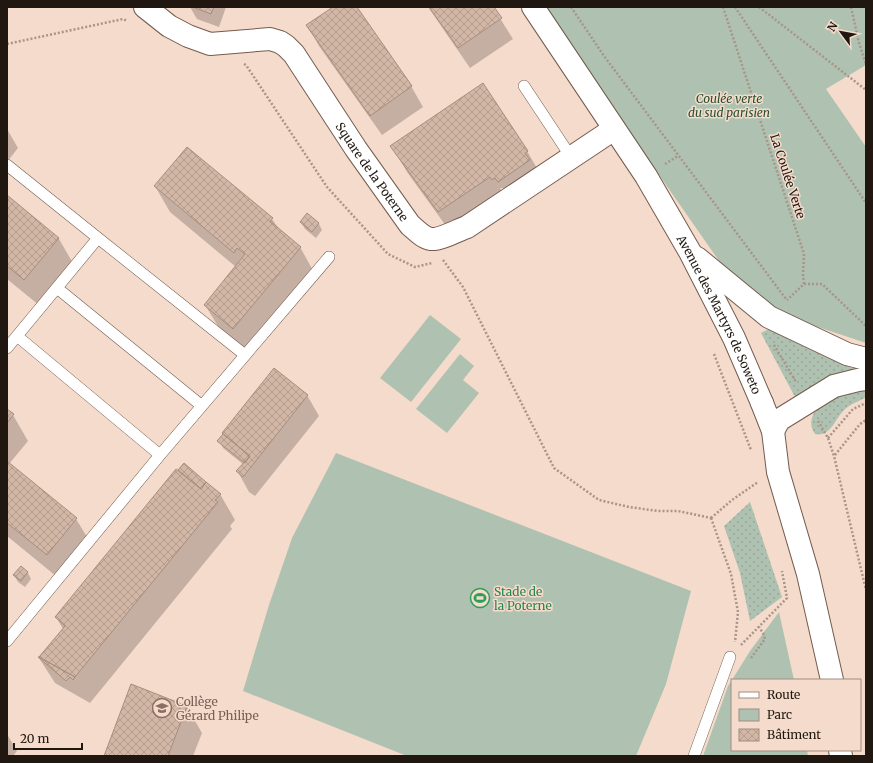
<svg xmlns="http://www.w3.org/2000/svg" width="873" height="763" font-family="Merriweather,serif">
  <style>
    .grass { fill: url(#grass-dots) }
    .green { fill: #afc2b1 }
    .shadow { fill: #0003 }
    .building { fill: url(#building-cross-hatch); stroke: #a68e7f }
    .lines { fill: none; stroke-linecap: round; stroke-linejoin: round }
    .service-casing { stroke: #735c4f; stroke-width: 12 }
    .minor-casing { stroke: #735c4f; stroke-width: 24 }
    .tertiary-casing { stroke: #735c4f; stroke-width: 24 }
    .secondary-casing { stroke: #735c4f; stroke-width: 24 }
    .path { stroke: #a89488; stroke-width: 2.5; stroke-dasharray: 2 2; stroke-linecap: butt }
    .service { stroke: #fff; stroke-width: 11 }
    .minor { stroke: #fff; stroke-width: 22 }
    .tertiary { stroke: #fff; stroke-width: 22 }
    .secondary { stroke: #fff; stroke-width: 22 }
    .labels { text-anchor: middle; dominant-baseline: central; stroke-width: 3; stroke-linejoin: round; paint-order: stroke }
    .park-label { font-size: 12px; font-style: italic; fill: #274f30; stroke: #f5dbcb }
    .street-label { font-size: 12px; fill: #201711; stroke: #f5dbcb }
    .leisure-label { font-size: 12px; fill: #27864d; stroke: #f5dbcb; text-anchor: start }
    .education-label { font-size: 12px; fill: #785e54; stroke: #f5dbcb; text-anchor: start }
  </style>
  <defs>
    <pattern id="grass-dots" width="8" height="8" patternUnits="userSpaceOnUse"><rect width="8" height="8" fill="#afc2b1"/><path d="M2 2h.1M6 6h.1" fill="none" stroke="#96a697" stroke-width="1.8" stroke-linecap="round"/></pattern>
    <pattern id="building-cross-hatch" width="8" height="8" patternUnits="userSpaceOnUse"><rect width="8" height="8" fill="#d3b7a6"/><path d="M0 0l8 8M0 8l8-8" fill="none" stroke="#b59d8e"/></pattern>
  </defs>
  <rect width="100%" height="100%" fill="#f5dbcb"/>
  <!-- grass -->
  <path class="grass" d="M772 327 799 344 830 359 855 369 863 373 827 382 795 397 761 333Z
    M866 389V397C860 401 850 404 844 410 835 419 831 437 815 434 810 426 810 420 815 411 826 395 848 393 866 389Z
    M750 502 782 597 750 621 740 573 724 526Z"/>
  <!-- green -->
  <path class="green" d="M544 7H866V65L826 89 866 147V343L809 324 770 306 724 268 590 76Z
    M430 315 461 339 411 402 380 378Z
    M460 354 474 366 463 380 479 393 447 433 416 409Z
    M336 453 691 591 666 684 636 756H407L243 691 269 605 292 538Z
    M779 612 794 680H732L750 651Z
    M732 680V750H807L808 756H703L728 686Z"/>
  <!-- shadow -->
  <path class="shadow" d="M190 7H226L219 27 197 19Z
    M334 7H356L411 86 423 107 382 135 319 46 308 26Z
    M428 7H493L513 39 470 68Z
    M7 129 18 148 7 162Z
    M392 146 527 151 542 177 514 207 503 188H500L510 204 454 237 407 172Z
    M187 148 272 219 279 229 300 247 315 274 249 355 221 331 205 305 236 267 170 212 155 186Z
    M7 196 59 239 74 265 40 306 7 279Z
    M307 215 319 224 322 230 316 238 305 229 301 222Z
    M307 395 319 416 255 496 249 492 238 472 244 465 223 448 219 441 224 435Z
    M7 410 13 415 28 441 9 464 76 519 92 545 62 581 7 536Z
    M179 470 220 494 235 520 230 526 232 529 90 703 55 683 39 658 63 629 56 617 182 474Z
    M21 567 28 573 31 579 25 587 18 582 14 575Z
    M187 707 202 733 193 756H105Z
    M7 734 17 751 13 756H7Z"/>
  <!-- building -->
  <path class="building" d="M193 7H214L211 14Z
    M333 7H357L412 86 370 116 306 25Z
    M429 7H494L502 18 458 48Z
    M483 83 528 151 525 153 530 160 498 182 495 178 492 180 490 177 438 212 390 146Z
    M187 147 273 218 270 221 301 247 233 329 204 305 245 254 237 248 234 253 154 186Z
    M7 195 59 238 24 280 7 266Z
    M307 213 319 223 312 232 300 222Z
    M274 368 308 395 243 477 236 471 250 456 222 433Z
    M7 409 14 414 7 423Z
    M223 434 250 456 245 463 217 441Z
    M7 461 77 518 47 555 7 523Z
    M184 463 206 482 201 489 178 470Z
    M176 469 201 489 206 482 221 494 215 500 218 502 75 677 39 657 65 626 55 617Z
    M21 566 28 572 21 581 13 575Z
    M38 657H39L75 677 73 680 70 677 66 681Z
    M131 684 187 706 168 756H104Z"/>
  <g class="lines">
    <defs>
      <path id="service" d="M524 86 571 157
        M7 165 98 238 7 348
        M98 238 245 355
        M57 288 202 406
        M17 336 160 455
        M7 641 160 455 329 257
        M694 756 730 657"/>
      <g id="minor">
        <path id="s1" d="M145 7 169 26 188 36 210 44 270 39 280 42 286 46 294 54 356 149 410 225C416 230 423 238 431 239 440 240 458 230 467 227L614 129"/>
      </g>
      <path id="tertiary" d="M762 403 773 431 778 472 808 574 832 680
        M840 750 841 756"/>
      <g id="secondary">
        <path id="s2" d="M533 7 646 176 690 252 734 338 762 403"/>
        <path d="M697 258 769 317 847 354 866 359"/>
        <path d="M773 431 779 420 834 386 858 380 866 379"/>
      </g>
    </defs>
    <!-- service casing -->
    <use href="#service" class="service-casing"/>
    <!-- minor casing -->
    <use href="#minor" class="minor-casing"/>
    <!-- tertiary casing -->
    <use href="#tertiary" class="tertiary-casing"/>
    <!-- secondary casing -->
    <use href="#secondary" class="secondary-casing"/>
    <!-- path -->
    <path class="path" d="M571 7 604 56 786 299
      M723 7 804 254 803 275 804 284 787 300
      M735 7 866 203
      M759 7 866 90
      M851 7 859 43 866 64
      M7 44 123 19 127 21
      M244 64 246 65 327 187 388 254 415 267 432 263
      M665 164 678 156
      M443 260 463 287 554 468 599 500 629 507 658 511H678L711 518
      M804 284H822L866 326
      M774 345 796 382
      M714 354 751 450
      M818 421 828 438 834 456 866 590
      M828 438 853 409 866 403
      M835 455 860 424 866 420
      M711 518 731 574 738 612 735 642
      M711 518 732 500 758 482
      M741 645 787 598 782 571
      M751 658 765 639 763 633 759 627"/>
    <!-- service -->
    <use href="#service" class="service"/>
    <!-- minor -->
    <use href="#minor" class="minor"/>
    <!-- tertiary -->
    <use href="#tertiary" class="tertiary"/>
    <!-- secondary -->
    <use href="#secondary" class="secondary"/>
  </g>
  <!-- icons -->
  <defs>
    <symbol id="stadium-ring" viewBox="-11 -11 22 22"><circle r="9.5" fill="#f5dbcb" stroke="#2e9e5b" stroke-width="1.5"/><path d="M0-5a6.5 5 0 1 0 0 10a6.5 5 0 1 0 0-10ZM-3.5-1.8h7v3.6h-7Z" fill="#2e9e5b"/></symbol>
    <symbol id="school-ring" viewBox="-11 -11 22 22"><circle r="9.5" fill="#f5dbcb" stroke="#8d6e63" stroke-width="1.5"/><path d="M0-5L7-2L0 1L-7-2ZM-4 1L0 2.5L4 1V4Q0 6-4 4Z" fill="#8d6e63"/></symbol>
  </defs>
  <g fill-rule="evenodd">
    <use href="#stadium-ring" x="469" y="587" width="22" height="22"/>
    <use href="#school-ring" x="151" y="697" width="22" height="22"/>
  </g>
  <g class="labels">
    <!-- park labels -->
    <g class="park-label">
      <text x="729" y="98">Coulée verte<tspan x="729" dy="14">du sud parisien</tspan></text>
    </g>
    <!-- street labels -->
    <g class="street-label">
      <text stroke="none"><textPath href="#s1" startOffset="306">Square de la Poterne</textPath></text>
      <text transform="translate(788 176) rotate(72)">La Coulée Verte</text>
      <text stroke="none"><textPath href="#s2" startOffset="360">Avenue des Martyrs de Soweto</textPath></text>
    </g>
    <!-- leisure labels -->
    <g class="leisure-label">
      <text x="494" y="591">Stade de<tspan x="494" dy="14">la Poterne</tspan></text>
    </g>
    <!-- education labels -->
    <g class="education-label">
      <text x="176" y="701">Collège<tspan x="176" dy="14">Gérard Philipe</tspan></text>
    </g>
  </g>
  <!-- border -->
  <rect width="873" height="763" fill="none" stroke="#201711" stroke-width="16"/>
  <!-- legend -->
  <rect x="731" y="679" width="130" height="72" fill="#f5dbcb" stroke="#a08d81"/>
  <rect x="739" y="692" width="20" height="6" fill="#ffffff" stroke="#a08d81"/>
  <text x="767" y="699" font-size="12" fill="#201711">Route</text>
  <rect x="739" y="709" width="20" height="12" fill="#afc2b1" stroke="#a08d81"/>
  <text x="767" y="719" font-size="12" fill="#201711">Parc</text>
  <rect x="739" y="729" width="20" height="12" fill="url(#building-cross-hatch)" stroke="#a08d81"/>
  <text x="767" y="739" font-size="12" fill="#201711">Bâtiment</text>
  <!-- north arrow -->
  <g transform="translate(841 32) rotate(302)" stroke="#f5dbcb" stroke-width="3" paint-order="stroke">
  <path d="M0-3L7 15L0 10L-7 15Z" fill="#201711"/>
  <text y="-6" font-size="11" font-weight="bold" text-anchor="middle" fill="#201711">N</text>
  </g>
  <!-- scale -->
  <path d="M14 743v6h68v-6" fill="none" stroke="#201711" stroke-width="2"/>
  <text x="20" y="743" font-size="12" fill="#201711" stroke="#f5dbcb" stroke-width="3" paint-order="stroke">20 m</text>
</svg>
